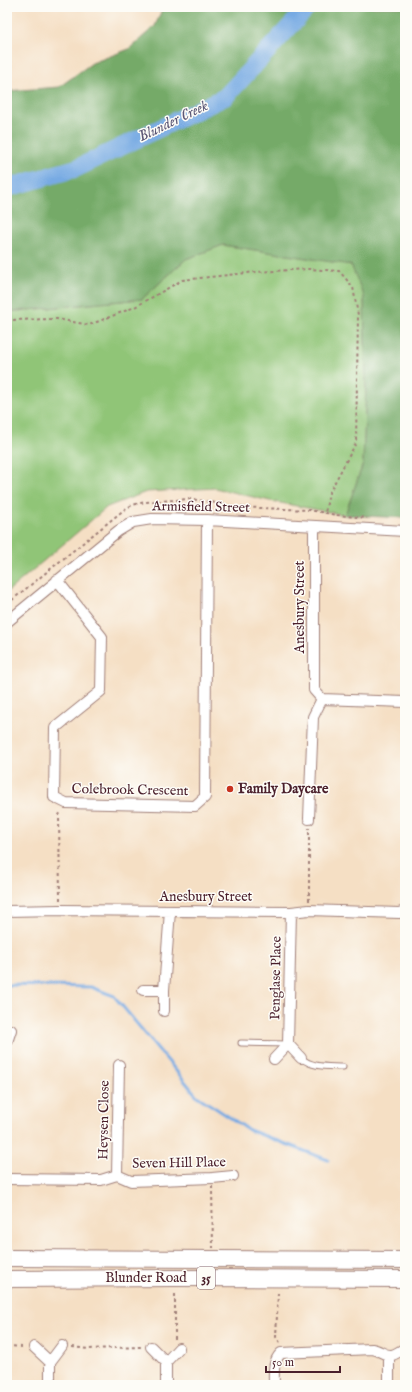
<svg xmlns="http://www.w3.org/2000/svg" width="412" height="1392" font-family="'IM FELL English',serif">
  <style>
    .green { fill: #90c577; stroke: #6d7251 }
    .forest { fill: #74aa68; stroke: #5f644a }
    .lines { fill: none; stroke-linecap: round; stroke-linejoin: round }
    .stream { stroke: #77aae3; stroke-width: 3 }
    .river { stroke: #77aae3; stroke-width: 18 }
    .service-casing { stroke: #a07f78; stroke-width: 7 }
    .minor-casing { stroke: #a07f78; stroke-width: 12 }
    .primary-casing { stroke: #a07f78; stroke-width: 18 }
    .path { stroke: #a07f78; stroke-width: 2; stroke-dasharray: 3 3; stroke-linecap: butt }
    .service { stroke: #fff; stroke-width: 5 }
    .minor { stroke: #fff; stroke-width: 10 }
    .primary { stroke: #fff; stroke-width: 16 }
    .poi-dot { fill: #c8321e; stroke: #fdfcf7; stroke-width: 1.5 }
    .labels { text-anchor: middle; dominant-baseline: central; stroke-width: 3; stroke-linejoin: round; paint-order: stroke }
    .shield { fill: #fdfcf7; stroke: #806168; stroke-width: 1 }
    .shield-label { font-size: 13px; font-weight: bold; fill: #4a1f2b }
    .street-label { font-size: 14px; fill: #4a1f2b; stroke: #fdfcf7 }
    .poi-label { font-size: 14px; font-weight: bold; fill: #4a1f2b; stroke: #fdfcf7; text-anchor: start }
    .water-label { font-size: 15px; font-style: italic; fill: #5c5775; stroke: #fdfcf7 }
  </style>
  <rect width="100%" height="100%" fill="#fdfcf7"/>
  <filter id="ink" filterUnits="userSpaceOnUse"><feTurbulence type="fractalNoise" baseFrequency=".025" numOctaves="2"/><feDisplacementMap in="SourceGraphic" scale="8" xChannelSelector="R" yChannelSelector="G"/><feConvolveMatrix kernelMatrix="1 2 1 2 8 2 1 2 1" color-interpolation-filters="sRGB"/></filter>
  <filter id="wash" filterUnits="userSpaceOnUse"><feTurbulence type="fractalNoise" baseFrequency=".012" numOctaves="4" result="noise"/><feDisplacementMap in="SourceGraphic" scale="16" xChannelSelector="R" yChannelSelector="G"/><feGaussianBlur stdDeviation="0.9" result="paint"/><feColorMatrix in="noise" values="0 0 0 0 0 0 0 0 0 0 0 0 0 0 0 0 0 1.4 0 .05"/><feComposite in="paint" operator="in"/></filter>
  <g filter="url(#wash)">
    <rect width="100%" height="100%" fill="#f5dfc4"/>
    <!-- green -->
    <path class="green" d="M223 245 352 265 364 296 366 387 363 464 345 515 270 501 215 488 146 492 107 507 7 592V312L142 299 186 259Z"/>
    <!-- forest -->
    <path class="forest" d="M163 7H405V518L345 515 363 464 366 387 364 296 351 265 223 245 186 259 142 299 7 312V91L59 87 92 63 129 49 155 26Z"/>
    <g class="lines">
      <!-- stream -->
      <path class="stream" d="M7 985 91 987 114 996 197 1096 249 1130 328 1160"/>
      <!-- river -->
      <path class="river" d="M7 188 77 168 225 97 308 7"/>
    </g>
  </g>
  <g filter="url(#ink)">
    <g class="lines">
      <defs>
        <path id="service" d="M241 1043 288 1044
          M301 1058C313 1068 328 1066 343 1067"/>
        <path id="minor" d="M314 526V690L322 699 405 702
          M57 580 102 637 101 691 55 728 54 797 66 803 195 806 205 797 207 520
          M7 622 118 531 133 522 152 519 207 520 405 531
          M309 819 313 717 322 699
          M7 911 60 910 291 912 309 910 399 913 405 911
          M143 990H164L170 911
          M164 1011V990
          M7 1042 11 1030
          M288 1044 301 1058
          M274 1059 288 1044 291 912
          M117 1175 119 1065
          M7 1179 101 1180 117 1175 131 1181 212 1178 233 1176
          M34 1347 50 1362 62 1346
          M151 1347 166 1362 179 1348
          M389 1355V1385
          M50 1385V1362
          M166 1385V1362
          M274 1385C274 1373 272 1362 281 1353L372 1349C380 1350 385 1356 392 1355 397 1354 400 1350 405 1349"/>
        <path id="primary" d="M7 1258 405 1260
          M7 1279 175 1278 405 1279"/>
      </defs>
      <!-- service casing -->
      <use href="#service" class="service-casing"/>
      <!-- minor casing -->
      <use href="#minor" class="minor-casing"/>
      <!-- primary casing -->
      <use href="#primary" class="primary-casing"/>
      <!-- path -->
      <path class="path" d="M7 320 57 319 89 325 135 307 182 280 256 272 309 269 339 271 353 287 358 315 356 443 329 493 325 513
        M7 604 125 509 132 505 145 502 190 499 224 504 236 507 309 510 337 515 367 518
        M60 900 59 815 62 811
        M309 901V828
        M212 1186 213 1248
        M278 1293 276 1337 281 1344
        M175 1339V1292
        M7 1346 24 1347
        M72 1347 89 1349 141 1347"/>
      <!-- service -->
      <use href="#service" class="service"/>
      <!-- minor -->
      <use href="#minor" class="minor"/>
      <!-- primary -->
      <use href="#primary" class="primary"/>
    </g>
  </g>
  <!-- markers -->
  <circle class="poi-dot" cx="230" cy="789" r="4"/>
  <g class="labels">
    <!-- shield labels -->
    <rect class="shield" x="197" y="1267" width="18" height="22" rx="3"/>
    <g class="shield-label">
      <text x="206" y="1278">35</text>
    </g>
    <!-- street labels -->
    <g class="street-label">
      <text transform="translate(201 507) rotate(1)">Armisfield Street</text>
      <text transform="translate(300 607) rotate(-90)">Anesbury Street</text>
      <text transform="translate(130 790) rotate(1)">Colebrook Crescent</text>
      <text x="206" y="897">Anesbury Street</text>
      <text transform="translate(276 978) rotate(-89)">Penglase Place</text>
      <text transform="translate(104 1120) rotate(-89)">Heysen Close</text>
      <text transform="translate(179 1163) rotate(-1)">Seven Hill Place</text>
      <text x="146" y="1278">Blunder Road</text>
    </g>
    <!-- poi labels -->
    <g class="poi-label">
      <text x="238" y="789">Family Daycare</text>
    </g>
    <!-- water labels -->
    <g class="water-label">
      <text transform="translate(173 121) rotate(-26)">Blunder Creek</text>
    </g>
  </g>
  <!-- margin -->
  <rect width="412" height="1392" fill="none" stroke="#fdfcf7" stroke-width="24"/>
  <!-- scale -->
  <path d="M266 1366v6h74v-6" fill="none" stroke="#4a1f2b" stroke-width="2"/>
  <text x="272" y="1366" font-size="12" fill="#4a1f2b" stroke="#fdfcf7" stroke-width="3" paint-order="stroke">50 m</text>
</svg>
